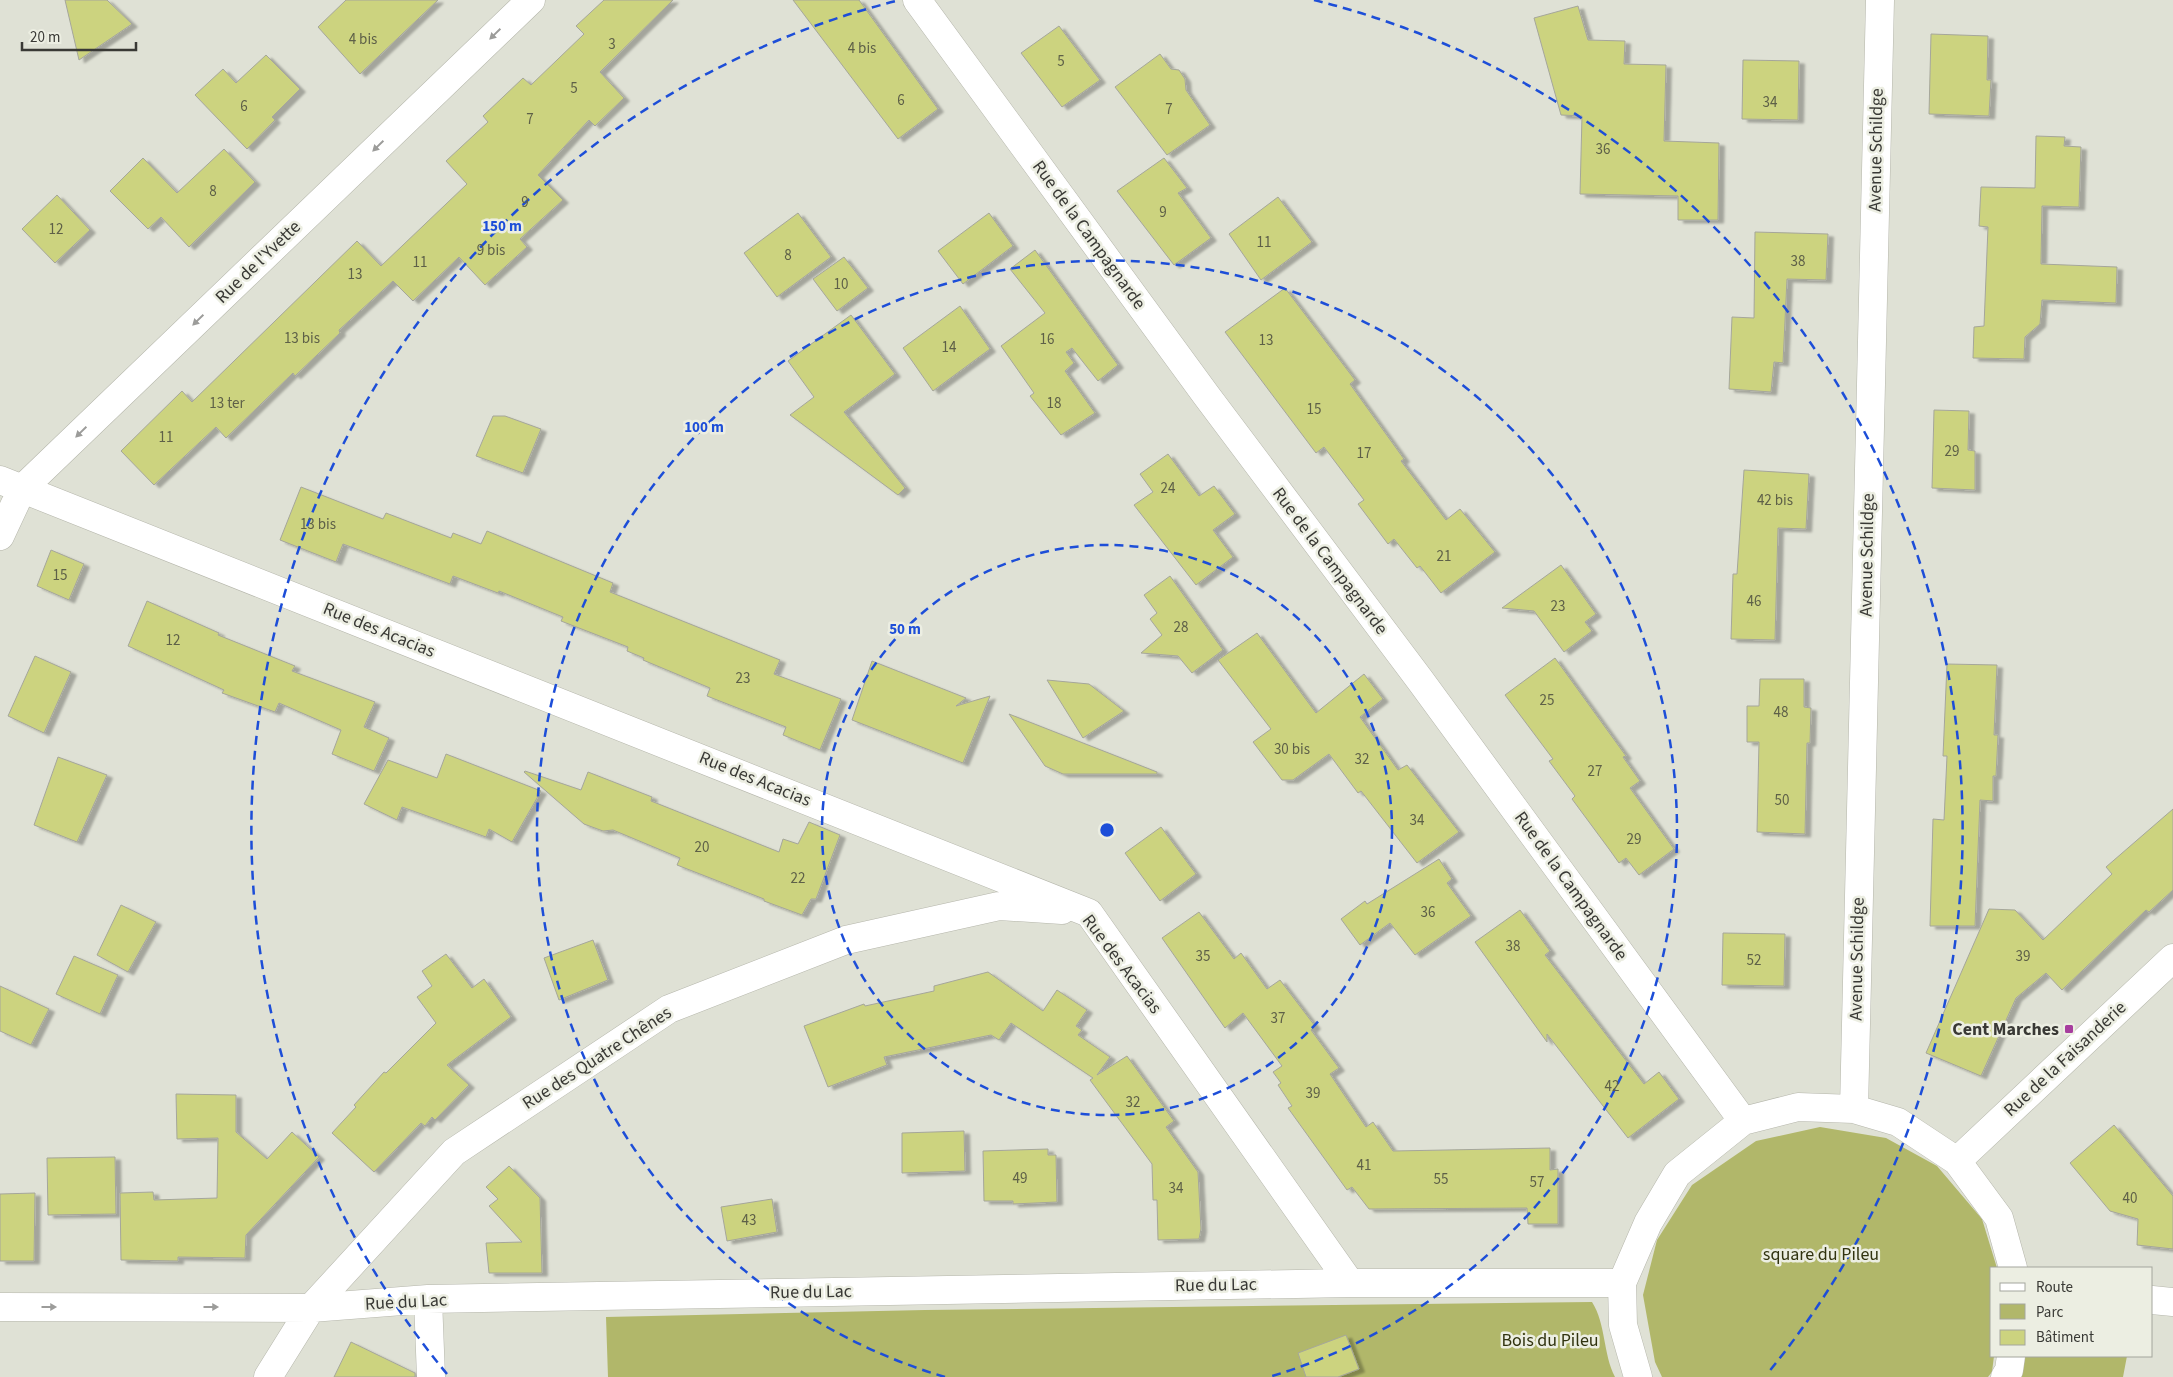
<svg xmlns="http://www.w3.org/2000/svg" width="2173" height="1377" font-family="'Source Sans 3',sans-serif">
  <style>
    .green { fill: #b1b76a }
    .building { fill: #ccd37f; stroke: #a5a69b; filter: url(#shadow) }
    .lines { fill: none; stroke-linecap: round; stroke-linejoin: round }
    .minor-casing { stroke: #b5b6ab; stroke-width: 29 }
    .minor { stroke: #fff; stroke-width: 28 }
    .oneway { fill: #9c9c9a }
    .ring { fill: none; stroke: #1d4ed8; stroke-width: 2.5; stroke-dasharray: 9 6 }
    .poi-dot { fill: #a73d9e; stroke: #eceee2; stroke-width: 2 }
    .labels { text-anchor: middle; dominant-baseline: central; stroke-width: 5; stroke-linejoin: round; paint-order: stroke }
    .number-label { font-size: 15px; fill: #5e6048 }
    .street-label { font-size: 18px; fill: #393935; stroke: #eceee2 }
    .poi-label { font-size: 18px; font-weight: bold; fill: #393935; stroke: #eceee2; text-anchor: end }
    .park-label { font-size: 18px; fill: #31330f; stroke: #eceee2 }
    .centre { fill: #1d4ed8; stroke: #eceee2; stroke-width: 2.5 }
    .ring-label { font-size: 15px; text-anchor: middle; font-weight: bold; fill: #1d4ed8; stroke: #eceee2; stroke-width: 5; stroke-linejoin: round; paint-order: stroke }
  </style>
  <defs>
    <filter id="shadow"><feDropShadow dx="5.5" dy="3" stdDeviation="1" flood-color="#0004"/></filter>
  </defs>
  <rect width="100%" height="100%" fill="#dfe1d5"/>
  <!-- green -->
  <path class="green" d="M1820 1127 1886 1138 1937 1166 1982 1219 1997 1268H1992V1356H1994L1992 1372 1988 1377H1662L1655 1362 1643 1295 1657 1240 1692 1185 1756 1141Z
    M1592 1302C1606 1324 1603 1354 1615 1377H608L606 1317 925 1310Z
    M2018 1356H2127L2123 1377H2013Z"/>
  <!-- building -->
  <path class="building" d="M65 0H107L132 24 79 60Z
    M346 0H438L360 74 318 27Z
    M604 0H673L600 72 624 98 595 126 589 120 538 175 563 200 520 239 527 247 485 285 459 257 413 301 393 281 339 330 340 333 295 376 293 373 226 438 216 427 154 485 121 451 182 391 192 402 357 241 381 266 467 184 446 161 488 122 483 116 523 78 531 85 584 34 576 26Z
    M793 0H859L938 109 898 139Z
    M1578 6 1588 40 1625 41 1624 64 1666 65 1664 141 1719 143 1718 220H1678V196L1580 194 1582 116 1561 115 1534 18Z
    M1059 26 1100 80 1062 107 1021 53Z
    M1931 34 1988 36 1987 80H1991L1989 116 1929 114Z
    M1160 54 1171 69 1179 70 1185 79 1186 90 1210 125 1167 155 1115 87Z
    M266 55 300 89 272 117 275 120 247 149 195 95 223 69 236 83Z
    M1743 60 1799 61 1798 120 1742 119Z
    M2036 136 2065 137 2064 146 2081 147 2079 207 2042 206 2041 264 2117 267 2116 303 2042 300 2040 324 2025 337 2024 359 1973 358 1974 327 1984 326 1988 227 1979 226 1981 187 2035 188Z
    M224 149 255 182 189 247 161 217 148 229 110 191 143 158 177 193Z
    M1164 158 1187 188 1178 193 1211 238 1174 265 1117 191Z
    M57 195 90 230 55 263 22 229Z
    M1278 197 1312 242 1261 280 1229 234Z
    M798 213 831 257 777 297 744 253Z
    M989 213 1013 246 963 284 938 251Z
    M1755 232 1828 234 1826 280 1787 279 1783 363 1774 362 1771 392 1729 389 1732 317 1754 318Z
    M1035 250 1118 365 1098 381 1072 348 1066 352 1074 363 1065 371 1095 413 1061 435 1030 396 1034 393 1001 346 1045 313 1010 269Z
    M844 257 868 288 837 311 813 279Z
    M1285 288 1355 380 1350 384 1404 459 1401 461 1446 520 1460 509 1495 552 1441 593 1420 566 1417 568 1394 539 1388 544 1358 504 1364 500 1324 447 1316 453 1225 332Z
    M960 306 990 349 933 391 903 348Z
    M851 315 895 374 844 412 905 488 898 495 790 415 814 397 788 361Z
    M1934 410 1969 411 1968 450 1975 451V490L1932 488Z
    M493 416H505L541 429 523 473 476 456Z
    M1168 454 1199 496 1214 486 1235 514 1213 530 1233 557 1196 585 1134 505 1153 492 1140 474Z
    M1744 470 1809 474 1806 529 1778 528 1775 640 1731 639 1733 574H1737Z
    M301 487 383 519 386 513 451 538 453 533 481 544 487 531 613 583 610 592 780 660 774 674 841 699 820 750 783 735 786 727 707 696 710 688 643 660 644 658 627 651 628 647 561 621 563 617 499 591 498 593 453 576 450 584 343 544 336 562 280 540Z
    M51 550 84 564 69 600 37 586Z
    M1561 565 1596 614 1585 622 1592 631 1564 652 1534 611 1502 608Z
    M1170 576 1223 650 1192 673 1178 656 1141 653 1162 635 1150 619 1157 613 1144 595Z
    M147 601 219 633 218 635 295 666 292 671 375 702 364 727 389 738 374 771 332 754 341 730 279 703 275 712 222 693 224 690 128 646Z
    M1257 633 1316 713 1364 674 1383 699 1360 717 1398 770 1407 765 1459 832 1417 863 1361 791 1358 793 1329 754 1293 780H1282L1253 742 1271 729 1218 660Z
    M35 656 71 672 44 733 8 716Z
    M1555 658 1626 756 1623 757 1640 781 1630 788 1674 849 1639 875 1626 858 1619 863 1609 849 1572 799 1575 796 1549 761 1553 759 1505 695Z
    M872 661 966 698 956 706 990 696 963 763 852 720Z
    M1947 664 1997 665 1994 735H1998L1996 776H1993V801L1980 800 1975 926H1930L1933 819 1944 820 1947 756H1943Z
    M1760 679H1804V707L1811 708 1810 743H1807L1805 834 1757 832 1759 742H1747V706H1759Z
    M1047 680 1089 684 1124 711 1083 738Z
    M1009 714 1157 772V774H1063L1045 766Z
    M446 754 541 791 512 842 489 829 486 837 402 807 397 820 364 804 388 760 437 778Z
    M58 757 107 775 77 842 34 825Z
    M525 771 581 790 588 772 652 797 651 801 779 852 783 839 798 844 809 822 840 835 816 899H811L802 915 764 901V899L677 865 680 858 613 830 603 831 584 824 524 772Z
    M2173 809V890L2149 912 2146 910 2062 990 2046 973 2016 998 1981 1076 1926 1053 1989 909 2015 910 2043 940 2112 874 2106 867Z
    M1161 827 1196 874 1160 901 1125 853Z
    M1439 859 1452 879 1447 883 1471 916 1415 955 1390 923 1360 945 1341 919 1365 901 1367 904Z
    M121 905 156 922 128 972 97 955Z
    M1520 910 1550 951 1545 955 1644 1084 1659 1072 1679 1099 1628 1138 1547 1034V1042L1475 942Z
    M1199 912 1234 959 1241 953 1267 989 1280 980 1315 1026 1311 1030 1339 1068 1330 1074 1366 1127 1373 1122 1393 1151 1550 1148V1170L1558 1169V1224H1528L1527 1208 1369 1209 1352 1187 1347 1190 1288 1108 1292 1106 1278 1085 1281 1083 1273 1072 1282 1066 1243 1013 1225 1028 1162 938Z
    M1723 933 1785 934 1784 986 1722 985Z
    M593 940 608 980 559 1000 544 958Z
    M446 954 472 988 484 979 511 1017 447 1065 469 1085 435 1120 432 1117 425 1126 421 1123 374 1172 332 1133 356 1107 354 1105 384 1072 386 1073 436 1023 417 997 432 986 422 971Z
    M74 956 118 975 100 1014 56 994Z
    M988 972 1043 1011 1057 990 1087 1010 1076 1026 1082 1030 1078 1035 1110 1057 1097 1075 1127 1056 1174 1121 1166 1127 1198 1172 1201 1229 1199 1239 1158 1240 1157 1200H1153L1152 1164 1090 1080 1093 1078 1011 1023 999 1040 991 1035 884 1057 887 1065 828 1087 804 1026 864 1004 865 1006 934 991V986Z
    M0 986 49 1009 31 1045 0 1031Z
    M176 1094 236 1095V1132L267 1159 292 1132 319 1157 246 1235 245 1258 178 1257V1261L121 1260 120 1193 153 1192 154 1200 217 1198 218 1138 177 1139Z
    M2114 1125 2173 1196V1249L2137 1245 2138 1219 2110 1211 2070 1163Z
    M964 1131 965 1171 902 1173V1133Z
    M1048 1149V1155H1056L1057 1202 1013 1204V1201H984L983 1151Z
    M115 1157 116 1214 48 1215 47 1158Z
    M509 1166 540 1198 542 1273H489L486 1243 522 1242 489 1206 498 1199 486 1187Z
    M35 1193 34 1261H0V1194Z
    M772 1199 777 1232 727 1241 721 1207Z
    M1346 1335 1359 1369 1338 1377H1306L1298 1353Z
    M351 1342 415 1373V1377H334Z"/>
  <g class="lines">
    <defs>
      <path id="minor" d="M917 0 1206 395 1420 680 1743 1121
        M0 480 1089 913 1350 1283
        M0 536 22 489 531 0
        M1854 1109 1880 0
        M1957 1161 2173 958
        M428 1299 431 1377
        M2152 1300 2173 1302
        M0 1307 311 1308 428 1299 1350 1283H1622
        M268 1377 311 1308 454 1152 669 1009 846 940 999 906 1062 910
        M1638 1377 1623 1325 1622 1283 1648 1223 1677 1174 1743 1121 1798 1107 1854 1109 1898 1122 1957 1161 1999 1218 2013 1268
        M2005 1377 2009 1370 2011 1356"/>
    </defs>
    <!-- minor casing -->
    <use href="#minor" class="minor-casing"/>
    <!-- minor -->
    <use href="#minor" class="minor"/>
  </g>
  <!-- one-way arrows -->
  <defs><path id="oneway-solid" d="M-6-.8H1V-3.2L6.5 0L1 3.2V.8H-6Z" transform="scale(1.25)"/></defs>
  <g class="oneway">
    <use href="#oneway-solid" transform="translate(495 34) rotate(136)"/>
    <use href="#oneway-solid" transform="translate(378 146) rotate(136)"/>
    <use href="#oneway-solid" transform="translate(198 320) rotate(136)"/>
    <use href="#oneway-solid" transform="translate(81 432) rotate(136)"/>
    <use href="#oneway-solid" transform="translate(49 1307)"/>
    <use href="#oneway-solid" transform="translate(211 1307)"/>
  </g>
  <!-- distance rings -->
  <g class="ring">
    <circle cx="1107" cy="830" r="285"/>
    <path d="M945 1377A570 570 0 1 1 1269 1377"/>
    <path d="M447 1374A855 855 0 0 1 900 0M1314 0A855 855 0 0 1 1767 1374"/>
  </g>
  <!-- markers -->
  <rect class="poi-dot" x="2064" y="1024" width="10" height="10" rx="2.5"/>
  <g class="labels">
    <!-- number labels -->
    <g class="number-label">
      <text x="363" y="39">4 bis</text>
      <text x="612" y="44">3</text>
      <text x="862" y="48">4 bis</text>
      <text x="1061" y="61">5</text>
      <text x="574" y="88">5</text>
      <text x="901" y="100">6</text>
      <text x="1770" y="102">34</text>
      <text x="244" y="106">6</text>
      <text x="1169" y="109">7</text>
      <text x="530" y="119">7</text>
      <text x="1603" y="149">36</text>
      <text x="213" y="191">8</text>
      <text x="525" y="202">9</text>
      <text x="1163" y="212">9</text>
      <text x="56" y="229">12</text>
      <text x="1264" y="242">11</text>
      <text x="491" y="250">9 bis</text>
      <text x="788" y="255">8</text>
      <text x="1798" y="261">38</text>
      <text x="420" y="262">11</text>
      <text x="355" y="274">13</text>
      <text x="841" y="284">10</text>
      <text x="302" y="338">13 bis</text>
      <text x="1047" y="339">16</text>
      <text x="1266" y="340">13</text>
      <text x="949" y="347">14</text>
      <text x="227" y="403">13 ter</text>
      <text x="1054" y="403">18</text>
      <text x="1314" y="409">15</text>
      <text x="166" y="437">11</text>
      <text x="1952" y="451">29</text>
      <text x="1364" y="453">17</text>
      <text x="1168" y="488">24</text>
      <text x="1775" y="500">42 bis</text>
      <text x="318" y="524">13 bis</text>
      <text x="1444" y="556">21</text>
      <text x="60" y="575">15</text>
      <text x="1754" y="601">46</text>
      <text x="1558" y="606">23</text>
      <text x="1181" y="627">28</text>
      <text x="173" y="640">12</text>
      <text x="743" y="678">23</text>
      <text x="1547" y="700">25</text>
      <text x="1781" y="712">48</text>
      <text x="1292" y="749">30 bis</text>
      <text x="1362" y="759">32</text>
      <text x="1595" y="771">27</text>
      <text x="1782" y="800">50</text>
      <text x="1417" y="820">34</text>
      <text x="1634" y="839">29</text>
      <text x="702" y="847">20</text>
      <text x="798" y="878">22</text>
      <text x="1428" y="912">36</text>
      <text x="1513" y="946">38</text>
      <text x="1203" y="956">35</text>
      <text x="2023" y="956">39</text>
      <text x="1754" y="960">52</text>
      <text x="1278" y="1018">37</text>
      <text x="1612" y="1086">42</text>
      <text x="1313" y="1093">39</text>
      <text x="1133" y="1102">32</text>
      <text x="1364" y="1165">41</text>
      <text x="1020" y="1178">49</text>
      <text x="1441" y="1179">55</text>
      <text x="1537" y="1182">57</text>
      <text x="1176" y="1188">34</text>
      <text x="2130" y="1198">40</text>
      <text x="749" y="1220">43</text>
    </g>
    <!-- street labels -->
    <g class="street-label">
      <text transform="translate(1876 150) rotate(-89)">Avenue Schildge</text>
      <text transform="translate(1089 235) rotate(54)">Rue de la Campagnarde</text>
      <text transform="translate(258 262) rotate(-44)">Rue de l'Yvette</text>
      <text transform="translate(1867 555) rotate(-89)">Avenue Schildge</text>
      <text transform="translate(1330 561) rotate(53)">Rue de la Campagnarde</text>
      <text transform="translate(379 630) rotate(22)">Rue des Acacias</text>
      <text transform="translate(755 779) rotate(22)">Rue des Acacias</text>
      <text transform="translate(1571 886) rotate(54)">Rue de la Campagnarde</text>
      <text transform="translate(1857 959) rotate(-89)">Avenue Schildge</text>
      <text transform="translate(1122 964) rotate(53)">Rue des Acacias</text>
      <text transform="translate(597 1058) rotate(-33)">Rue des Quatre Chênes</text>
      <text transform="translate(2065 1059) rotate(-43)">Rue de la Faisanderie</text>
      <text transform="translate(1216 1285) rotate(-1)">Rue du Lac</text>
      <text transform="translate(811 1292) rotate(-1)">Rue du Lac</text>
      <text transform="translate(406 1302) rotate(-3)">Rue du Lac</text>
    </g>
    <!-- poi labels -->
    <g class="poi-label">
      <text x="2059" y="1029">Cent Marches</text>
    </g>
    <!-- park labels -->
    <g class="park-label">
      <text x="1821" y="1254">square du Pileu</text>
      <text x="1550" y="1340">Bois du Pileu</text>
    </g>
  </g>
  <circle cx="1107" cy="830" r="8" class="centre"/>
  <g class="ring-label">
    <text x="502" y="231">150 m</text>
    <text x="704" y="432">100 m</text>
    <text x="905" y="634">50 m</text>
  </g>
  <!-- legend -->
  <rect x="1990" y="1267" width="162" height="90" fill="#eceee2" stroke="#a4a69d"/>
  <rect x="2000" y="1283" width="25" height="8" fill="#ffffff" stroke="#a4a69d"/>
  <text x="2036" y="1292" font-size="15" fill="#393935">Route</text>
  <rect x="2000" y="1304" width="25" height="15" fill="#b1b76a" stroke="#a4a69d"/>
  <text x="2036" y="1317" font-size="15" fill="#393935">Parc</text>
  <rect x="2000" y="1330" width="25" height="15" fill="#ccd37f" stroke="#a4a69d"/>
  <text x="2036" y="1342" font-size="15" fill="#393935">Bâtiment</text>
  <!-- scale -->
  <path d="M22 42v8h114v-8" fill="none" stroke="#393935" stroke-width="2.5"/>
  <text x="30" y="42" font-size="15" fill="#393935" stroke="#eceee2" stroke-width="4" paint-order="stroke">20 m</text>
</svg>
